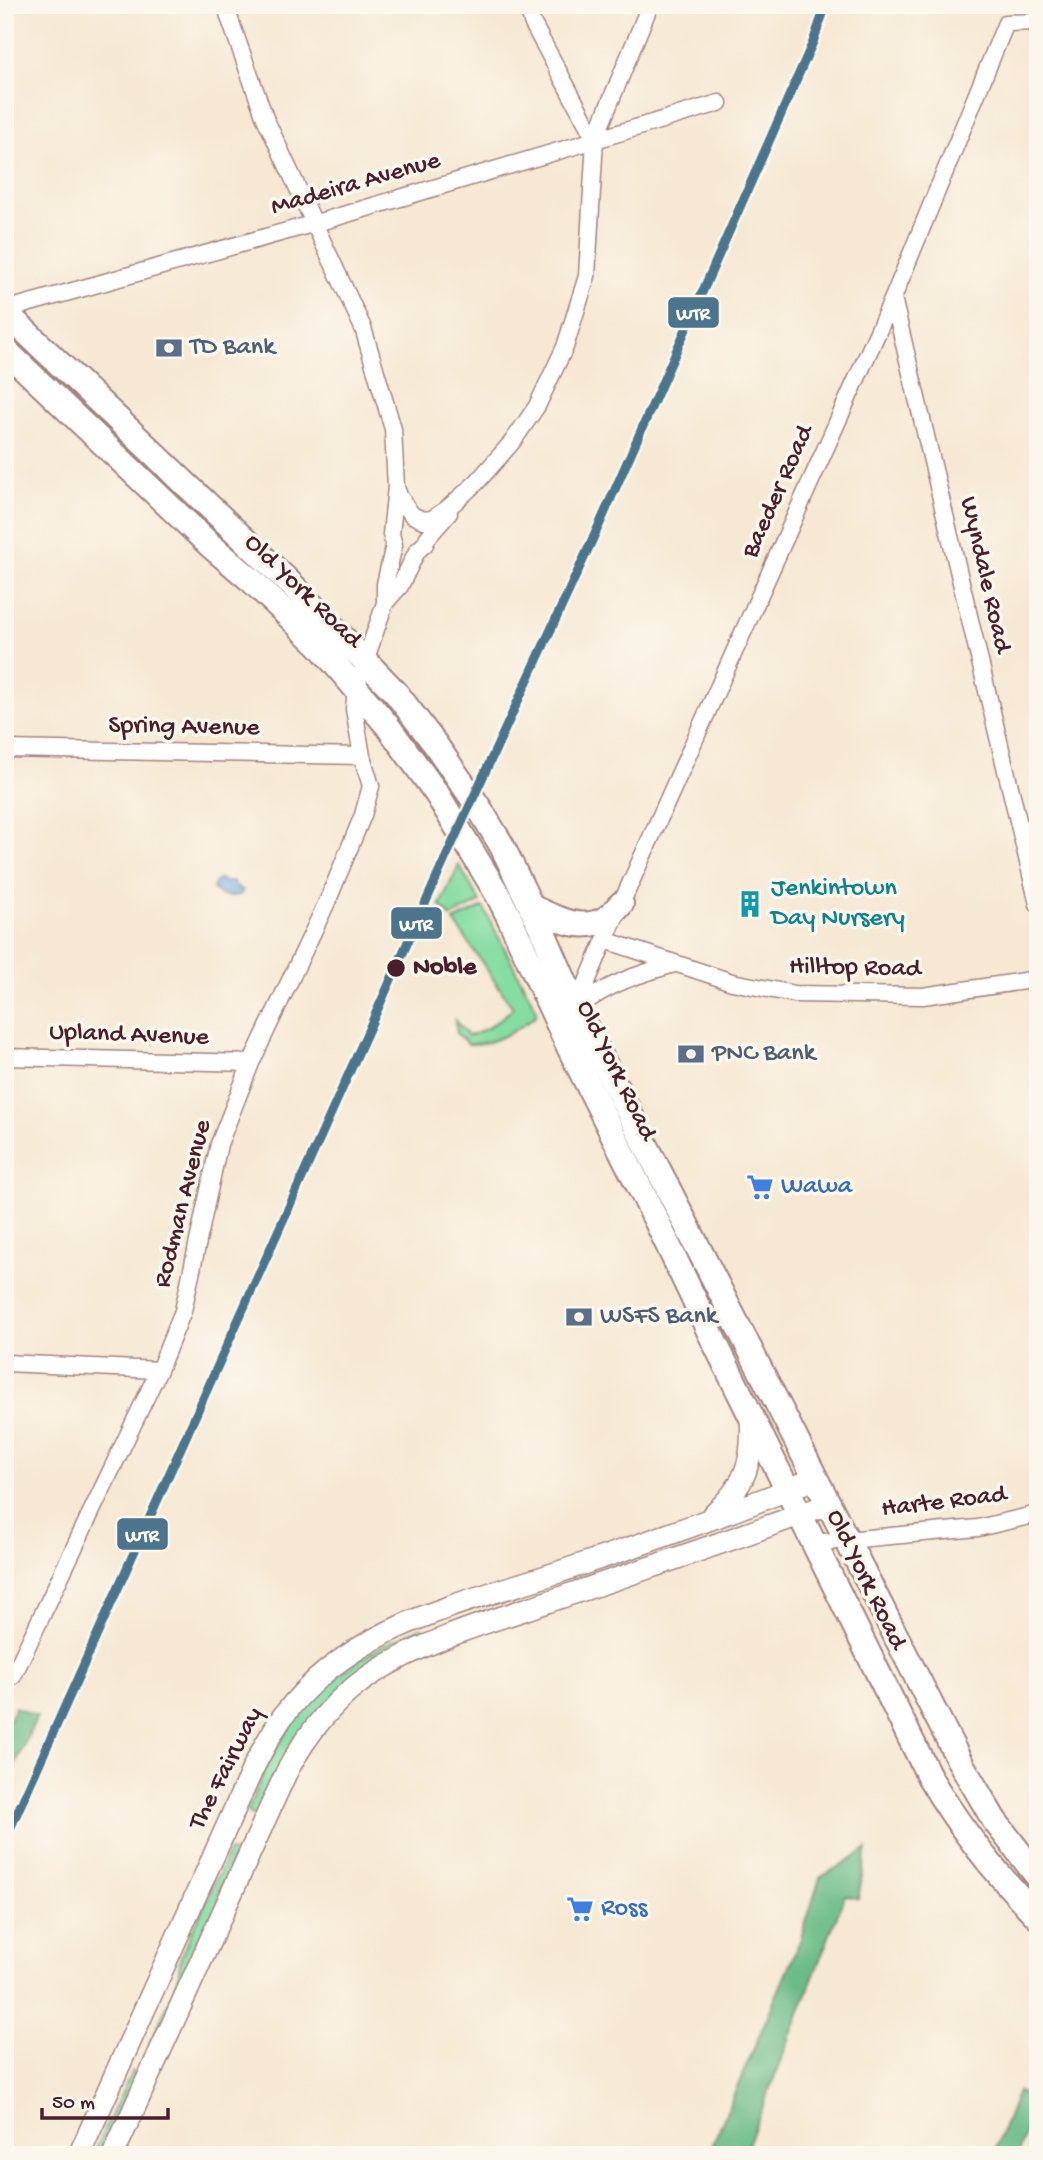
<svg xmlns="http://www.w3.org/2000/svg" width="1043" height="2160" font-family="'Gochi Hand',sans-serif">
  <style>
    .green { fill: #85dda2; stroke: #687e66; stroke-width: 2 }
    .forest { fill: #6cbc88; stroke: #5b6e5a; stroke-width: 2 }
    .water { fill: #71abe1; stroke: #5e6586; stroke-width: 2 }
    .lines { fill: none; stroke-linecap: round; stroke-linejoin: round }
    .minor-casing { stroke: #a0847f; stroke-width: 19 }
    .secondary-casing { stroke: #a0847f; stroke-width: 24 }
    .trunk-casing { stroke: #a0847f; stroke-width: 28 }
    .minor { stroke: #fff; stroke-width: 16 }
    .secondary { stroke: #fff; stroke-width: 21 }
    .trunk { stroke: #fff; stroke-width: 24 }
    .rail-1-casing { stroke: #fbf7ec; stroke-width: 14 }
    .rail-1 { stroke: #4c748c; stroke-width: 9 }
    .stop-dot { fill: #4a1f2b; stroke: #fbf7ec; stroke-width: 2.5 }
    .labels { text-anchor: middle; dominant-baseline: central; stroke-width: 7; stroke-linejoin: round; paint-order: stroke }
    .street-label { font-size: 26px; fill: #4a1f2b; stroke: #fbf7ec }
    .service-label { font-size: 26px; fill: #4e5e75; stroke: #fbf7ec; text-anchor: start }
    .culture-label { font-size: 26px; fill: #0d838f; stroke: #fbf7ec; text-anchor: start }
    .stop-label { font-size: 26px; font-weight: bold; fill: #4a1f2b; stroke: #fbf7ec; text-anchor: start }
    .shop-label { font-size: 26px; fill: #366cbe; stroke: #fbf7ec; text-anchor: start }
    .line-badge { stroke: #fbf7ec; stroke-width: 2.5 }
    .badge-label { font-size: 19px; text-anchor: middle; font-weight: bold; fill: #fff }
  </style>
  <rect width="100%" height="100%" fill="#fbf7ec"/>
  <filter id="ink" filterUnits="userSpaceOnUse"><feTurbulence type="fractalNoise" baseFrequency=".0143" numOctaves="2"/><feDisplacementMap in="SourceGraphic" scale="14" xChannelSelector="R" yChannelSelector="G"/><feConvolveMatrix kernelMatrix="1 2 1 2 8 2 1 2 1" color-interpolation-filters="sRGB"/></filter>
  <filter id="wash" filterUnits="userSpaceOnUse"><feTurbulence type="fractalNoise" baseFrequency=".00686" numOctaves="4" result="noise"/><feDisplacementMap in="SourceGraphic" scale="28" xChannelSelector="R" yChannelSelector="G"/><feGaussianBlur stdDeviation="1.57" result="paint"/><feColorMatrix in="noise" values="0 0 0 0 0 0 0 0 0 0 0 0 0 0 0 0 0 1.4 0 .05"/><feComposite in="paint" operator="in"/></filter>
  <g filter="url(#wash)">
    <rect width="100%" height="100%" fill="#f6e8d3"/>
    <!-- green -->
    <path class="green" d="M459 865 480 902 451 917 440 905Z
      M483 907 536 1009V1015C517 1031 493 1045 468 1044L457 1034 455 1020 468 1036C485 1032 501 1019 513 1008L454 921Z
      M422 1628 424 1634 407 1648 365 1670 258 1815H252L247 1810C257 1789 266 1766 278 1746 310 1690 362 1651 422 1628Z
      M229 1851 234 1853 219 1890 218 1910 156 2046 150 2043 177 1984 181 1956Z
      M132 2071 136 2073V2076L105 2143 103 2155H93Z"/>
    <!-- forest -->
    <path class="forest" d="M15 1707 37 1716 5 1787V1728Z
      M867 1849 858 1899 845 1895 744 2155H708L800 1941 820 1878Z
      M1018 2091 1038 2100 1017 2155H993Z"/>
    <!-- water -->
    <path class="water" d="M219 879 225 882H233L237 888 243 890 240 895C229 897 220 898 213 889L215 883Z"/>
  </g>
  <g filter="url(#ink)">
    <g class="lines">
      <defs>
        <path id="minor" d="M595 139 650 5
          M893 298 1038 904
          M5 310 330 219 719 103
          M397 490 399 496 412 515 423 520
          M423 520 432 519 447 509 477 482 513 441 537 406 565 347 587 276 595 139 533 24 526 5
          M417 551 425 544 428 537 449 513
          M385 603 400 586 417 551
          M5 749 362 756
          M605 940 732 982 794 994 923 996 1038 979
          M578 1007C610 983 636 975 674 964
          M576 1008 600 951 893 298 1006 23 1038 22
          M5 1057 251 1063
          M5 1363 159 1370
          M814 1543 978 1528 1038 1514
          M5 1675 13 1676 159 1370 183 1311 219 1144 251 1063 328 900 363 815 371 786 362 756 354 709 356 688 385 603V584L394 545 391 534 396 487 393 429 363 328 265 118 229 17 226 5"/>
        <path id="secondary" d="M713 1514C745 1487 754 1461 751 1419
          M79 2155 254 1766C263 1749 272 1731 284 1715 354 1621 473 1602 577 1566 657 1539 738 1511 816 1478
          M113 2155 286 1773C307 1733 334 1699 372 1674 429 1638 495 1620 559 1598 649 1568 740 1537 829 1504"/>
        <path id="trunk" d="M5 312 293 586 396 693 435 744 478 806 502 846 540 925 576 1008 959 1760 994 1820 1038 1877
          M5 350 211 546 251 580 319 645 387 725 437 794 498 895 510 919 569 1047 659 1226 710 1333 930 1778C960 1829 996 1874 1038 1917
          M531 907C553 917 581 933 605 919 611 916 616 909 621 904"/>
      </defs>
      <!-- minor casing -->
      <use href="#minor" class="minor-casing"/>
      <!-- secondary casing -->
      <use href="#secondary" class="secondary-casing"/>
      <!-- trunk casing -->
      <use href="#trunk" class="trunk-casing"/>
      <!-- minor -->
      <use href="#minor" class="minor"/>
      <!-- secondary -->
      <use href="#secondary" class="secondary"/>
      <!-- trunk -->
      <use href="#trunk" class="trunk"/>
      <defs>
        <path id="rail-1" d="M5 1840 446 857 601 521 813 42 826 5"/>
      </defs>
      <!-- rail-1 casing -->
      <use href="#rail-1" class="rail-1-casing"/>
      <!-- rail-1 -->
      <use href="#rail-1" class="rail-1"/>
    </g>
  </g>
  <!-- icons -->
  <defs>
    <symbol id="bank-bare" viewBox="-9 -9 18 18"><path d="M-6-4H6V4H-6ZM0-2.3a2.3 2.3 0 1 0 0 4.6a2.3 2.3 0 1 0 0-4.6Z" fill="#5c6f8a" stroke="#fbf7ec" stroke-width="2.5" paint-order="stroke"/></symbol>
    <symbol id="building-bare" viewBox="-9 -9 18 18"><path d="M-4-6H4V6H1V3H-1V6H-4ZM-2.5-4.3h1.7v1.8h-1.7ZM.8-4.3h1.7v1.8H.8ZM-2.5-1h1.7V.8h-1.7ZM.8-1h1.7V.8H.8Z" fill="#0f9aa8" stroke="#fbf7ec" stroke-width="2.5" paint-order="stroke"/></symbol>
    <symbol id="supermarket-bare" viewBox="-9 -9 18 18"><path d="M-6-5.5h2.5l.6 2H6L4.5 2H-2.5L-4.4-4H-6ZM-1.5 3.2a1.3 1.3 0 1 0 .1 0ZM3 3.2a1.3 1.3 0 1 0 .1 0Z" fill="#3f7fe0" stroke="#fbf7ec" stroke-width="2.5" paint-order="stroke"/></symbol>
  </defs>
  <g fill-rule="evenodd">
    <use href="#bank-bare" x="150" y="329" width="38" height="38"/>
    <use href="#building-bare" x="731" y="885" width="38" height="38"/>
    <use href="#bank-bare" x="672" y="1035" width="38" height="38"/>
    <use href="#supermarket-bare" x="741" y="1168" width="38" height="38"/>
    <use href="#bank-bare" x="560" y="1298" width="38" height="38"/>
    <use href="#supermarket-bare" x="561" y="1890" width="38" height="38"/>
  </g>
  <!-- markers -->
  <circle class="stop-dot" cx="396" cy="968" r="10"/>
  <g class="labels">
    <!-- street labels -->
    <g class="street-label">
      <text transform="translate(356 185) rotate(-16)">Madeira Avenue</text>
      <text transform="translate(779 492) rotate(-66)">Baeder Road</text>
      <text transform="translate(984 575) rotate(77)">Wyndale Road</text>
      <text transform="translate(302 592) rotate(44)">Old York Road</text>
      <text transform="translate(184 728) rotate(1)">Spring Avenue</text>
      <text transform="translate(855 969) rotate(1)">Hilltop Road</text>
      <text transform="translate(129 1036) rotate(2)">Upland Avenue</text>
      <text transform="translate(615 1071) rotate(64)">Old York Road</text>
      <text transform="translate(184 1204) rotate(-76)">Rodman Avenue</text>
      <text transform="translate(944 1503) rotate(-7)">Harte Road</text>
      <text transform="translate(865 1580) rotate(64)">Old York Road</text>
      <text transform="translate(227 1769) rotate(-63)">The Fairway</text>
    </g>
    <!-- service labels -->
    <g class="service-label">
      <text x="190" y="348">TD Bank</text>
      <text x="712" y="1054">PNC Bank</text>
      <text x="600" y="1317">WSFS Bank</text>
    </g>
    <!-- culture labels -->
    <g class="culture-label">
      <text x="771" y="889">Jenkintown<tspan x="771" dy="30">Day Nursery</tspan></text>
    </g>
    <!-- stop labels -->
    <g class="stop-label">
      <text x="413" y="968">Noble</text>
    </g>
    <!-- shop labels -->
    <g class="shop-label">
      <text x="781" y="1187">Wawa</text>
      <text x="601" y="1909">Ross</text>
    </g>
  </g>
  <g class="line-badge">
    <rect x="667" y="296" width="53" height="33" rx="7" fill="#4c748c"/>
    <rect x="390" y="906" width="53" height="34" rx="7" fill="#4c748c"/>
    <rect x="116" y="1517" width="53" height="34" rx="7" fill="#4c748c"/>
  </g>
  <g class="badge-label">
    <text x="693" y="319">WTR</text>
    <text x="416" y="930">WTR</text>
    <text x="142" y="1541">WTR</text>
  </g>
  <!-- margin -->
  <rect width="1043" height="2160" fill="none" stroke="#fbf7ec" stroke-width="28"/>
  <!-- scale -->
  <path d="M42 2108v10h126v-10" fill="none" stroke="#4a1f2b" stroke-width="3.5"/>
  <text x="52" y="2108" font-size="21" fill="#4a1f2b" stroke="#fbf7ec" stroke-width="5" paint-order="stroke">50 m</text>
</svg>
